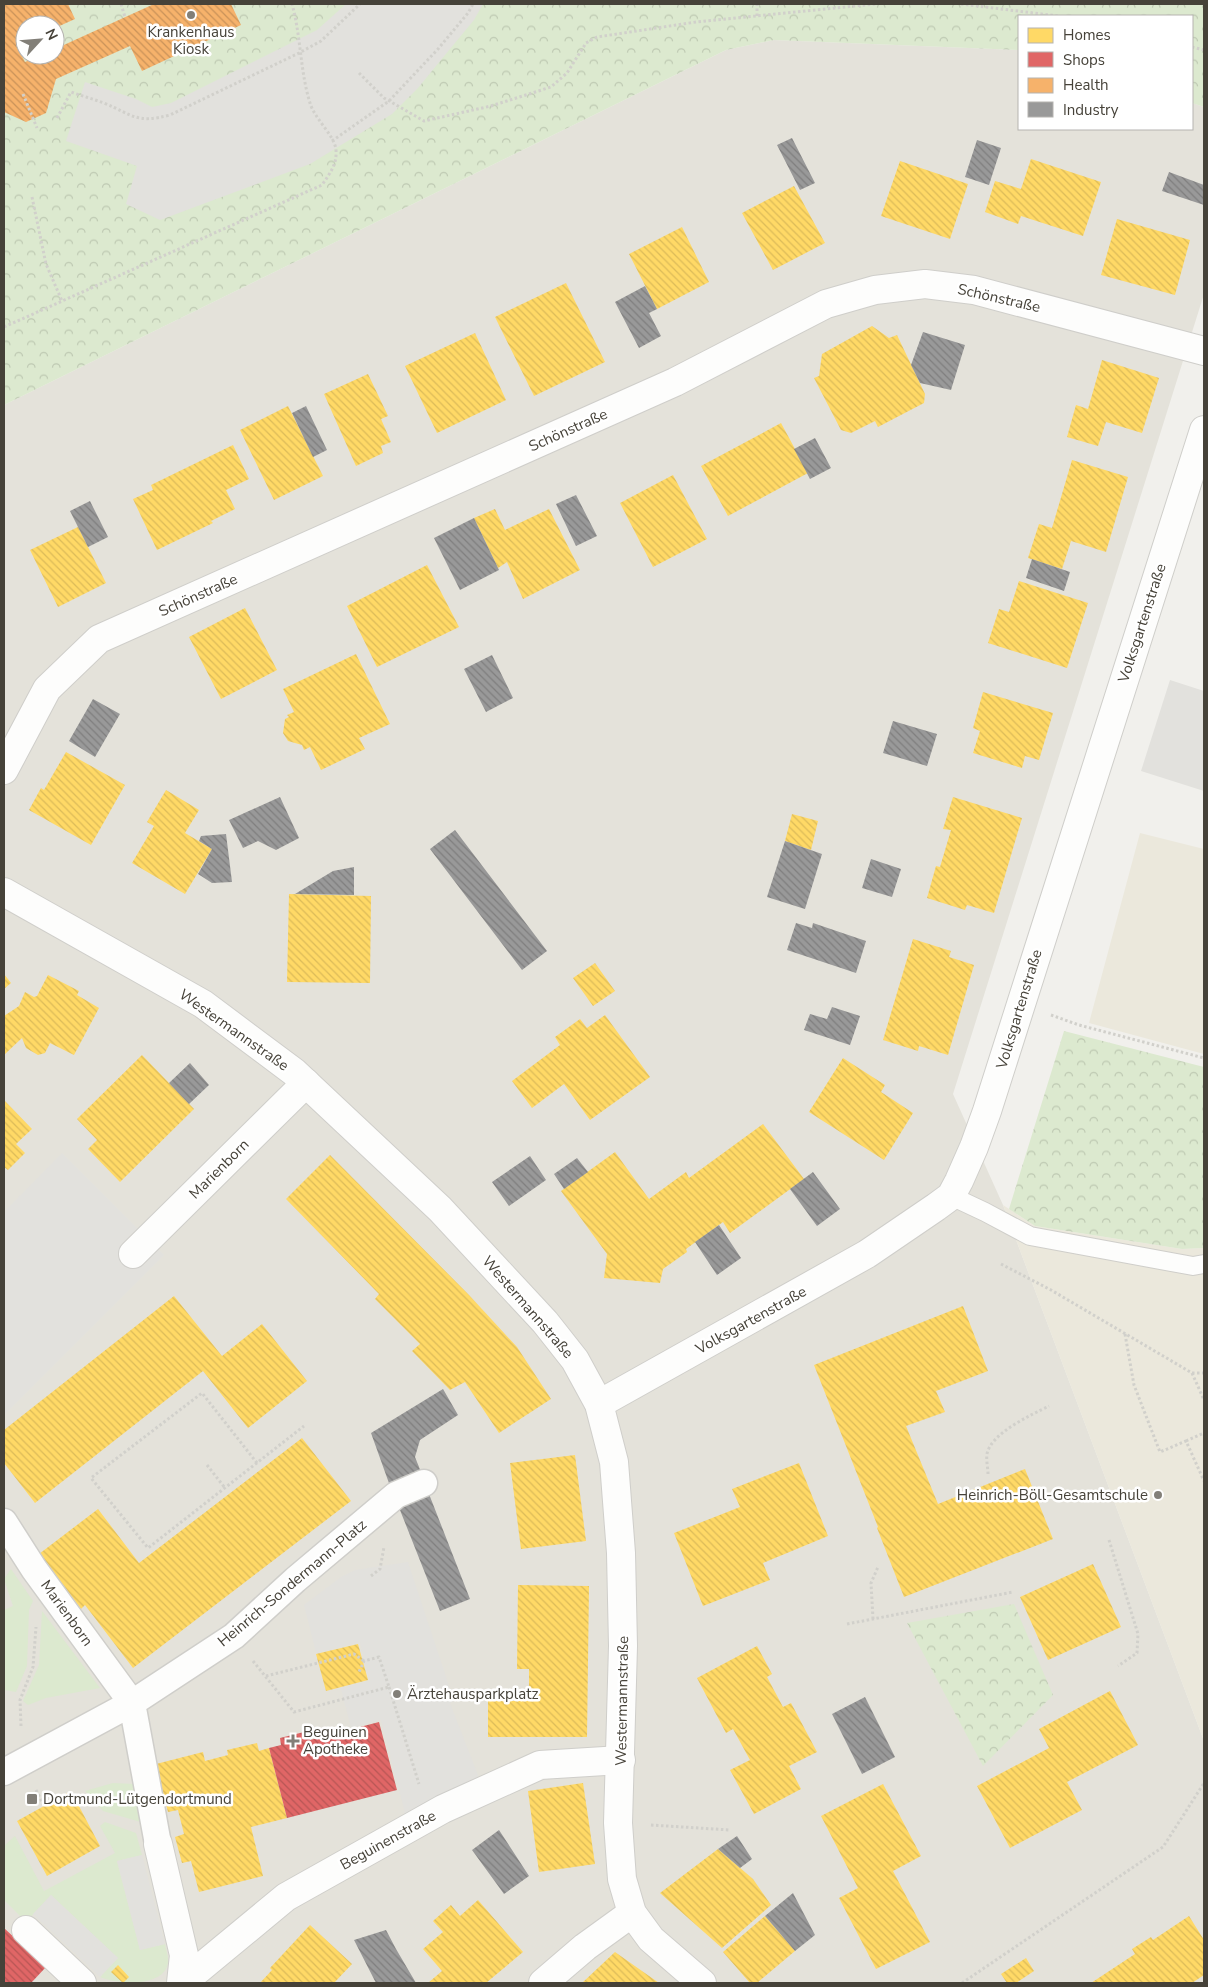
<svg xmlns="http://www.w3.org/2000/svg" width="1208" height="1987" font-family="'Nunito Sans',sans-serif">
  <style>
    .residential { fill: #e4e2da }
    .education { fill: #ebe8dc }
    .green { fill: #dce9cf }
    .forest { fill: url(#forest-crowns); fill-rule: evenodd }
    .parking { fill: #e2e1dd }
    .homes { fill: url(#homes-back-hatch) }
    .shops { fill: url(#shops-back-hatch) }
    .health { fill: url(#health-back-hatch) }
    .industry { fill: url(#industry-back-hatch) }
    .lines { fill: none; stroke-linecap: round; stroke-linejoin: round }
    .service-casing { stroke: #cfceca; stroke-width: 20 }
    .pedestrian-casing { stroke: #cfceca; stroke-width: 29 }
    .minor-casing { stroke: #cfceca; stroke-width: 30 }
    .tertiary-casing { stroke: #cfceca; stroke-width: 30 }
    .path { stroke: #d1d0cb; stroke-width: 3; stroke-dasharray: 2.5 2.5; stroke-linecap: butt }
    .service { stroke: #fdfdfc; stroke-width: 18 }
    .pedestrian { stroke: #fdfdfc; stroke-width: 26 }
    .minor { stroke: #fdfdfc; stroke-width: 28 }
    .tertiary { stroke: #fdfdfc; stroke-width: 28 }
    .poi-dot { fill: #827f78; stroke: #fff; stroke-width: 2 }
    .labels { text-anchor: middle; dominant-baseline: central; stroke-width: 5; stroke-linejoin: round; paint-order: stroke }
    .poi-label { font-size: 15px; fill: #464239; stroke: #fff; text-anchor: start }
    .street-label { font-size: 15px; fill: #464239; stroke: #fff }
  </style>
  <defs>
    <pattern id="forest-crowns" width="20" height="18" patternUnits="userSpaceOnUse" patternTransform="scale(1.25)"><rect width="20" height="18" fill="#dce9cf"/><path d="M2 6a3 3 0 1 1 6 0M12 15a3 3 0 1 1 6 0" fill="none" stroke="#bec9b2"/></pattern>
    <pattern id="homes-back-hatch" width="6" height="6" patternUnits="userSpaceOnUse" patternTransform="scale(1.25)"><rect width="6" height="6" fill="#ffd966"/><path d="M-1 5l2 2M0 0l6 6M5-1l2 2" fill="none" stroke="#dcbb59"/></pattern>
    <pattern id="shops-back-hatch" width="6" height="6" patternUnits="userSpaceOnUse" patternTransform="scale(1.25)"><rect width="6" height="6" fill="#e06666"/><path d="M-1 5l2 2M0 0l6 6M5-1l2 2" fill="none" stroke="#b75655"/></pattern>
    <pattern id="health-back-hatch" width="6" height="6" patternUnits="userSpaceOnUse" patternTransform="scale(1.25)"><rect width="6" height="6" fill="#f6b26b"/><path d="M-1 5l2 2M0 0l6 6M5-1l2 2" fill="none" stroke="#c99259"/></pattern>
    <pattern id="industry-back-hatch" width="6" height="6" patternUnits="userSpaceOnUse" patternTransform="scale(1.25)"><rect width="6" height="6" fill="#999"/><path d="M-1 5l2 2M0 0l6 6M5-1l2 2" fill="none" stroke="#7f7e7e"/></pattern>
  </defs>
  <rect width="100%" height="100%" fill="#f1f0ec"/>
  <!-- residential -->
  <path class="residential" d="M774 40 1019 50V129H1192V103L1204 107V294L953 1094 1003 1205 1204 1741V1983H4V405L726 50Z"/>
  <!-- education -->
  <path class="education" d="M1140 833 1204 849V1054L1089 1023Z
    M1003 1205 1035 1226 1182 1249 1204 1248V1741Z"/>
  <!-- green -->
  <path class="green" d="M11 1569 33 1601 29 1610 27 1666 16 1692 4 1690V1610L13 1606 4 1579Z
    M42 1611 100 1688 46 1698 28 1705 23 1701 39 1665Z
    M113 1783 135 1784 144 1823 103 1811 85 1791Z
    M105 1822 136 1833 142 1855 117 1861 140 1950 165 1944C166 1950 169 1958 168 1963 164 1987 120 1985 100 1977L118 1958 51 1895 26 1922 4 1900V1846L15 1836 44 1891 115 1853 100 1826Z"/>
  <!-- forest -->
  <path class="forest" d="M4 4H1204V107L1192 103V16H1019V50L774 40 726 50 4 405ZM25 25H55V55H25Z
    M1064 1031 1204 1067V1248L1182 1249 1035 1226 1009 1209Z
    M1014 1604 1053 1695 983 1766 907 1623Z"/>
  <!-- parking -->
  <path class="parking" d="M346 4H483L474 20 445 55 418 88 392 114 310 164 160 220 126 204 137 166 66 141 85 82 136 99 152 107 171 103 317 30Z
    M1170 680 1204 691V791L1141 771Z
    M62 1153 164 1255 4 1415V1212Z
    M408 1562 454 1701 450 1703 481 1783 406 1817 381 1720 351 1728 341 1689 369 1681 360 1642 316 1653 304 1605 341 1577 355 1570Z
    M142 1855 165 1944 140 1950 117 1861Z
    M51 1895 118 1958 100 1977 33 1914Z"/>
  <!-- homes -->
  <path class="homes" d="M1031 159 1101 182 1083 236 1021 216 1018 224 985 212 995 181 1021 189Z
    M900 161 968 184 950 239 881 216Z
    M794 186 825 243 773 270 742 213Z
    M1117 219 1190 240 1175 295 1101 275Z
    M682 227 709 282 657 309 629 254Z
    M566 283 605 362 534 396 495 317Z
    M872 326 889 338 897 335 925 394 924 403 878 427 875 421 851 433 841 430 814 378 819 376 822 354Z
    M475 333 506 400 437 433 405 366Z
    M1102 360 1159 378 1142 433 1106 422 1098 446 1067 437 1076 405 1088 409Z
    M368 374 388 416 381 419 391 442 381 446 383 453 356 466 324 394Z
    M288 406 323 476 274 500 240 430Z
    M781 423 808 473 728 516 701 466Z
    M233 445 249 479 226 490 235 509 211 521 213 523 157 550 133 499 153 490 151 485Z
    M1072 460 1128 477 1106 552 1071 541 1062 569 1028 558 1039 524 1052 528Z
    M673 475 707 539 653 567 620 503Z
    M495 509 505 530 549 509 580 570 523 599 507 562 498 568 474 518Z
    M78 527 106 583 58 607 30 550Z
    M427 565 459 627 377 667 347 606Z
    M1019 581 1088 603 1067 668 988 643 999 609 1009 612Z
    M245 608 277 670 221 699 189 637Z
    M356 654 390 724 359 738 365 749 321 770 310 747 304 750 302 745 288 741 283 733 285 719 289 717 287 715 294 712 283 689Z
    M983 692 1053 713 1039 760 1025 756 1022 768 973 753 980 731 973 728Z
    M66 752 125 785 91 845 29 810 41 788 44 790Z
    M166 790 199 810 185 833 212 849 185 894 132 863 154 826 147 822Z
    M953 797 1022 818 994 913 967 905 965 910 927 898 936 866 940 867 951 830 943 829Z
    M792 814 818 821 811 850 785 841Z
    M289 894 371 896 370 983 287 982Z
    M913 939 951 951 949 957 974 965 948 1055 919 1046 918 1051 883 1040Z
    M595 963 615 991 593 1006 573 978Z
    M4 974 11 983 4 989Z
    M48 975 79 991 77 995 99 1008 74 1055 50 1043 45 1053 38 1055 26 1048 22 1038 4 1055V1016L19 1006 25 992 34 997 37 996Z
    M605 1015 650 1077 590 1120 564 1084 532 1108 512 1081 560 1045 555 1037 580 1019 587 1028Z
    M142 1055 194 1109 120 1182 88 1149 97 1140 77 1119Z
    M843 1058 885 1085 881 1092 913 1113 884 1160 809 1112Z
    M4 1100 32 1129 16 1144 25 1153 8 1170 4 1167Z
    M763 1124 804 1179 730 1233 723 1222 686 1249 687 1252 663 1269 660 1283 604 1278 607 1254 561 1191 615 1152 649 1199 686 1172 689 1178Z
    M330 1155 469 1295 517 1347 551 1399 499 1433 465 1382 450 1390 412 1351 420 1344 375 1299 379 1294 286 1199Z
    M174 1296 222 1356 262 1324 307 1381 248 1428 203 1371 35 1503 4 1463V1430Z
    M963 1306 988 1371 936 1391 945 1412 906 1426 938 1504 1025 1469 1053 1539 904 1597 877 1528 878 1527 814 1365Z
    M302 1438 351 1501 133 1668 85 1605 81 1609 39 1554 98 1509 139 1563Z
    M575 1455 586 1541 521 1549 510 1463Z
    M799 1463 828 1536 763 1563 770 1580 703 1606 674 1533 740 1507 732 1489Z
    M1093 1564 1121 1627 1048 1660 1020 1597Z
    M518 1585 589 1586 587 1737H488V1701H529V1669H517Z
    M358 1644 368 1680 326 1691 316 1654Z
    M757 1646 772 1674 767 1677 783 1707 791 1703 817 1752 789 1766 801 1789 754 1814 730 1770 750 1760 733 1729 726 1733 697 1678Z
    M1110 1691 1138 1745 1067 1782 1082 1810 1010 1848 977 1786 1049 1748 1039 1729Z
    M257 1743 259 1751 269 1748 287 1818 251 1827 263 1876 199 1892 191 1861 182 1863 175 1837 184 1834 178 1810 168 1812 156 1764 203 1752 205 1761 228 1755 227 1750Z
    M583 1783 595 1864 539 1872 528 1791Z
    M883 1784 921 1856 893 1871 930 1942 876 1969 839 1898 858 1888 821 1816Z
    M71 1791 100 1846 47 1876 17 1821Z
    M718 1849 753 1879 771 1905 722 1948 660 1893Z
    M478 1900 523 1952 486 1983H428L442 1971 423 1949 443 1932 433 1921 451 1905 460 1916Z
    M765 1916 795 1951 757 1983H750L723 1952Z
    M1189 1916 1204 1940V1975L1192 1983H1091L1135 1954 1132 1949 1151 1937 1153 1940Z
    M310 1925 352 1964 334 1983H260L272 1970 270 1968Z
    M615 1952 659 1983H582Z
    M1026 1958 1034 1971 1016 1983H1007L1001 1974Z
    M118 1965 129 1977 123 1983 111 1972Z"/>
  <!-- shops -->
  <path class="shops" d="M379 1722 397 1790 287 1818 269 1748 281 1745 280 1738 308 1731 310 1740Z
    M4 1928 46 1967 31 1983H4Z"/>
  <!-- health -->
  <path class="health" d="M4 4H68L75 19 55 28V25H25V42L17 46 25 62 41 55H55V49L154 4H231L241 25 142 71 130 46 56 79 46 113 26 122 4 112Z"/>
  <!-- industry -->
  <path class="industry" d="M792 138 815 183 800 190 777 145Z
    M977 140 1001 148 989 185 965 177Z
    M1169 172 1204 185V205L1162 191Z
    M645 286 657 309 649 313 661 336 639 348 615 302Z
    M923 332 965 345 951 390 920 383 911 365Z
    M306 406 327 450 313 457 292 413Z
    M815 438 831 468 810 479 794 449Z
    M576 495 597 536 576 546 556 504Z
    M90 501 108 537 88 547 70 511Z
    M474 518 499 570 460 590 434 538Z
    M1032 559 1070 572 1064 591 1026 578Z
    M492 655 513 698 486 712 464 669Z
    M93 699 120 714 95 757 69 741Z
    M893 721 937 734 927 766 883 753Z
    M280 797 299 838 276 850 258 841 243 848 229 820Z
    M455 830 547 951 522 970 430 849Z
    M226 834 232 882 212 883 198 874 212 849 199 841 201 836Z
    M785 841 822 854 805 909 767 897Z
    M871 859 901 869 892 897 862 888Z
    M354 867V895L295 894 333 871Z
    M796 923 812 928 813 923 866 941 856 973 787 950Z
    M832 1007 860 1016 850 1045 804 1030 810 1014 827 1019Z
    M190 1063 209 1085 189 1104 169 1083Z
    M530 1156 546 1180 509 1206 492 1182Z
    M577 1158 588 1172 564 1189 554 1174Z
    M813 1172 840 1209 817 1226 790 1189Z
    M719 1225 741 1258 717 1275 695 1242Z
    M443 1389 458 1415 420 1440 415 1457 421 1472 390 1486 371 1433Z
    M429 1494 470 1599 440 1611 398 1505Z
    M865 1697 895 1757 862 1774 832 1714Z
    M499 1830 529 1876 504 1894 472 1850Z
    M737 1836 752 1859 740 1868 718 1849Z
    M793 1893 815 1935 795 1951 765 1916Z
    M386 1930 396 1949 416 1983H376L354 1940Z"/>
  <g class="lines">
    <defs>
      <path id="service" d="M951 1196 985 1212 1030 1236 1193 1266 1204 1264"/>
      <path id="pedestrian" d="M4 1522 34 1569 132 1703 158 1844
        M4 1772 132 1703 234 1636 295 1580 396 1495 424 1483"/>
      <path id="minor" d="M4 770 47 689 99 639 675 382 826 304 875 290 925 284 974 290 1204 351
        M133 1254 306 1083
        M599 1404 867 1254 936 1207 951 1196 959 1181 974 1147 987 1111 1204 430
        M158 1844 184 1955 181 1983
        M26 1930 82 1983
        M182 1983 286 1897 443 1809 540 1765 621 1760
        M543 1983 585 1947 632 1913"/>
      <path id="tertiary" d="M4 892 203 1004 294 1072 440 1209 545 1322 575 1360 599 1404 614 1462 621 1553 623 1646 618 1823 622 1879 632 1913 651 1939 702 1983"/>
    </defs>
    <!-- service casing -->
    <use href="#service" class="service-casing"/>
    <!-- pedestrian casing -->
    <use href="#pedestrian" class="pedestrian-casing"/>
    <!-- minor casing -->
    <use href="#minor" class="minor-casing"/>
    <!-- tertiary casing -->
    <use href="#tertiary" class="tertiary-casing"/>
    <!-- path -->
    <path class="path" d="M121 4 125 17
      M961 4 1058 16
      M757 16V4
      M1192 47 1204 50
      M359 73 384 98 424 121 491 106 551 87 567 73 586 43 597 37 696 22 876 4
      M23 94 37 128
      M57 118 71 92C82 96 93 99 104 103 133 115 136 124 170 115L299 53 321 41 360 4
      M332 141 389 101 438 49 468 13 473 4
      M32 197 46 264 62 301
      M4 327 322 185C330 173 337 165 336 150 335 136 314 118 310 103 300 71 301 36 292 4
      M1051 1015 1079 1025 1204 1058
      M1001 1264 1051 1290 1192 1373H1204
      M1125 1334 1134 1385 1160 1452 1186 1441 1204 1481
      M1192 1373 1204 1400
      M1186 1441 1204 1433
      M257 1463 202 1393 91 1478 148 1548 304 1426
      M207 1465 225 1488
      M988 1474C988 1468 986 1460 987 1454 991 1433 1031 1415 1049 1406
      M1109 1540 1138 1634 1137 1653 1118 1666
      M371 1576 380 1569 384 1547
      M873 1619 871 1583 878 1567
      M847 1624 1013 1592
      M253 1661 294 1712 389 1687 379 1657 364 1661 359 1672
      M266 1676 354 1654 364 1661
      M389 1687 419 1784
      M21 1726 20 1700 33 1667 36 1627
      M36 1790 44 1806
      M651 1825 730 1830
      M962 1983 1163 1847 1204 1783"/>
    <!-- service -->
    <use href="#service" class="service"/>
    <!-- pedestrian -->
    <use href="#pedestrian" class="pedestrian"/>
    <!-- minor -->
    <use href="#minor" class="minor"/>
    <!-- tertiary -->
    <use href="#tertiary" class="tertiary"/>
  </g>
  <!-- markers -->
  <g class="poi-dot">
    <circle cx="191" cy="15" r="5"/>
    <circle cx="1158" cy="1495" r="5"/>
    <circle cx="397" cy="1694" r="5"/>
    <path d="M290.5 1733.5h5v5h5v5h-5v5h-5v-5h-5v-5h5z"/>
    <rect x="26" y="1793" width="12" height="12" rx="2.5"/>
  </g>
  <g class="labels">
    <!-- poi labels -->
    <g class="poi-label">
      <text x="191" y="32" text-anchor="middle">Krankenhaus<tspan x="191" dy="17">Kiosk</tspan></text>
      <text x="1148" y="1495" text-anchor="end">Heinrich-Böll-Gesamtschule</text>
      <text x="407" y="1694">Ärztehausparkplatz</text>
      <text x="303" y="1732">Beguinen<tspan x="303" dy="17">Apotheke</tspan></text>
      <text x="43" y="1799">Dortmund-Lütgendortmund</text>
    </g>
    <!-- street labels -->
    <g class="street-label">
      <text transform="translate(999 298) rotate(13)">Schönstraße</text>
      <text transform="translate(568 430) rotate(-24)">Schönstraße</text>
      <text transform="translate(198 595) rotate(-24)">Schönstraße</text>
      <text transform="translate(1142 623) rotate(-72)">Volksgartenstraße</text>
      <text transform="translate(1019 1009) rotate(-73)">Volksgartenstraße</text>
      <text transform="translate(234 1030) rotate(35)">Westermannstraße</text>
      <text transform="translate(219 1169) rotate(-45)">Marienborn</text>
      <text transform="translate(528 1307) rotate(49)">Westermannstraße</text>
      <text transform="translate(751 1320) rotate(-29)">Volksgartenstraße</text>
      <text transform="translate(292 1583) rotate(-40)">Heinrich-Sondermann-Platz</text>
      <text transform="translate(67 1613) rotate(54)">Marienborn</text>
      <text transform="translate(622 1701) rotate(-89)">Westermannstraße</text>
      <text transform="translate(388 1840) rotate(-29)">Beguinenstraße</text>
    </g>
  </g>
  <!-- border -->
  <rect width="1208" height="1987" fill="none" stroke="#464239" stroke-width="10"/>
  <!-- legend -->
  <rect x="1018" y="15" width="175" height="115" fill="#ffffff" stroke="#b5b3b0"/>
  <rect x="1028" y="28" width="25" height="15" fill="#ffd966" stroke="#b5b3b0"/>
  <text x="1063" y="40" font-size="15" fill="#464239">Homes</text>
  <rect x="1028" y="52" width="25" height="15" fill="#e06666" stroke="#b5b3b0"/>
  <text x="1063" y="65" font-size="15" fill="#464239">Shops</text>
  <rect x="1028" y="78" width="25" height="15" fill="#f6b26b" stroke="#b5b3b0"/>
  <text x="1063" y="90" font-size="15" fill="#464239">Health</text>
  <rect x="1028" y="102" width="25" height="15" fill="#999999" stroke="#b5b3b0"/>
  <text x="1063" y="115" font-size="15" fill="#464239">Industry</text>
  <!-- north arrow -->
  <g transform="translate(40 40) rotate(64)"><circle r="24" fill="#ffffff" stroke="#b5b3b0"/>
  <path d="M0-4L9 19L0 12L-9 19Z" fill="#827f78"/>
  <text y="-8" font-size="14" font-weight="bold" text-anchor="middle" fill="#464239">N</text>
  </g>
</svg>
